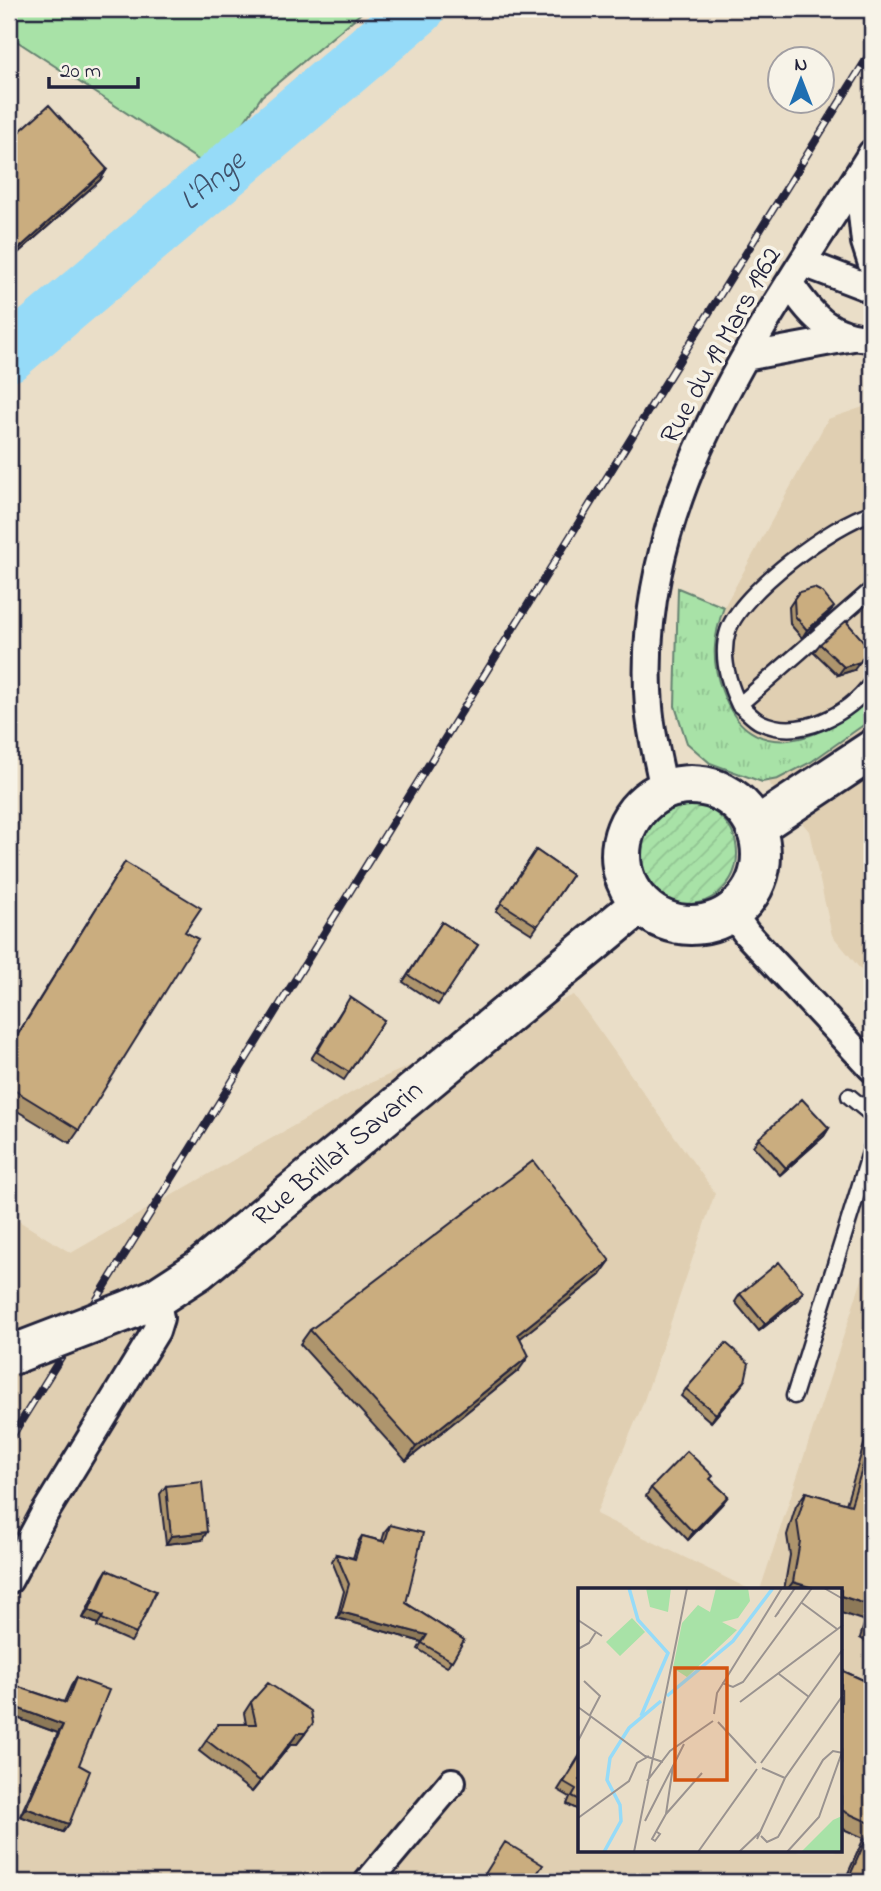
<svg xmlns="http://www.w3.org/2000/svg" width="881" height="1891" font-family="'Indie Flower',sans-serif">
  <style>
    .built { fill: #e0cfb2 }
    .grass { fill: url(#grass-tufts); stroke: #658271; stroke-width: 2 }
    .park { fill: #a8e2a7; stroke: #658271; stroke-width: 2 }
    .garden { fill: url(#garden-furrows); stroke: #658271; stroke-width: 2 }
    .lines { fill: none; stroke-linecap: round; stroke-linejoin: round }
    .river { stroke: #96dbf8; stroke-width: 54 }
    .service-casing { stroke: #22223b; stroke-width: 19 }
    .minor-casing { stroke: #22223b; stroke-width: 32 }
    .secondary-casing { stroke: #22223b; stroke-width: 44 }
    .service { stroke: #f7f3e8; stroke-width: 14 }
    .minor { stroke: #f7f3e8; stroke-width: 26 }
    .secondary { stroke: #f7f3e8; stroke-width: 38 }
    .rail-casing { stroke: #22223b; stroke-width: 8 }
    .rail { stroke: #f7f3e8; stroke-width: 5; stroke-dasharray: 16; stroke-linecap: butt }
    .secondary-bridge-casing { stroke: #22223b; stroke-width: 44; stroke-linecap: butt }
    .secondary-bridge { stroke: #f7f3e8; stroke-width: 38 }
    .wall { fill: #ae956d; stroke: #22223b; stroke-width: 2 }
    .shaded-wall { fill: #8d7959; stroke: #22223b; stroke-width: 2 }
    .building { fill: #caad7f; stroke: #22223b; stroke-width: 2 }
    .labels { text-anchor: middle; dominant-baseline: central; stroke-width: 7; stroke-linejoin: round; paint-order: stroke }
    .street-label { font-size: 28px; fill: #22223b; stroke: #f7f3e8 }
    .water-label { font-size: 30px; font-style: italic; fill: #3f506a; stroke: #f7f3e8 }
    .inset-river { fill: none; stroke: #96dbf8; stroke-width: 3.5 }
    .inset-road { fill: none; stroke: #9a9390; stroke-width: 2 }
    .view { fill: #d45411; fill-opacity: 0.15; stroke: #d45411; stroke-width: 3.5 }
    .inset-edge { fill: none; stroke: #22223b; stroke-width: 3.5 }
  </style>
  <defs>
    <pattern id="grass-tufts" width="24" height="20" patternUnits="userSpaceOnUse" patternTransform="scale(1.75)"><rect width="24" height="20" fill="#a8e2a7"/><path d="M3 7l-1-3M5 7V3M7 7l1-3M15 17l-1-3M17 17v-4M19 17l1-3" fill="none" stroke="#90c291"/></pattern>
    <pattern id="garden-furrows" width="10" height="10" patternUnits="userSpaceOnUse" patternTransform="scale(1.75)"><rect width="10" height="10" fill="#a8e2a7"/><path d="M-1 1l2-2M0 10L10 0M9 11l2-2" fill="none" stroke="#90c291"/></pattern>
  </defs>
  <rect width="100%" height="100%" fill="#eadec8"/>
  <filter id="ink" filterUnits="userSpaceOnUse"><feTurbulence type="fractalNoise" baseFrequency=".0143" numOctaves="2"/><feDisplacementMap in="SourceGraphic" scale="14" xChannelSelector="R" yChannelSelector="G"/><feConvolveMatrix kernelMatrix="1 2 1 2 8 2 1 2 1" color-interpolation-filters="sRGB"/></filter>
  <g filter="url(#ink)">
    <!-- built -->
    <path class="built" d="M872 404V983L832 935 809 831 728 734 713 657 724 607 828 419Z
      M574 995 715 1193 642 1406 596 1514 751 1590H580V1851H841V1590H760L872 1249V1882H9V1215L71 1253 363 1086Z"/>
    <!-- grass -->
    <path class="grass" d="M678 588 724 607C713 637 711 661 722 691 750 771 826 740 872 695V719L811 762 778 779 762 782 710 763 687 743 675 706Z"/>
    <!-- park -->
    <path class="park" d="M9 9H366L262 96 231 141 203 163 9 36Z"/>
    <!-- garden -->
    <path class="garden" d="M637 854a50 50 0 1 1 100 0a50 50 0 1 1-100 0Z"/>
    <g class="lines">
      <!-- river -->
      <path class="river" id="s1" d="M9 355 418 9"/>
      <defs>
        <path id="service" d="M872 513C834 523 740 593 728 631 720 656 728 682 739 705L872 589
          M739 705C746 710 753 719 760 722 800 741 849 714 872 682
          M849 1096 872 1115
          M794 1396 872 1146"/>
        <path id="minor" d="M858 176 865 242 872 264
          M804 263 872 289
          M790 284C812 317 830 337 872 338
          M745 357 853 337
          M664 791C659 763 651 735 649 707 632 496 766 323 872 153
          M732 913 747 934 872 1068
          M9 1580 43 1516 156 1331 160 1318 156 1298
          M368 1882 452 1782"/>
        <g id="secondary">
          <circle cx="691" cy="855" r="70"/>
          <path d="M756 827 872 750"/>
          <path id="s2" d="M129 1310 156 1298 199 1270 640 904"/>
        </g>
      </defs>
      <!-- service casing -->
      <use href="#service" class="service-casing"/>
      <!-- minor casing -->
      <use href="#minor" class="minor-casing"/>
      <!-- secondary casing -->
      <use href="#secondary" class="secondary-casing"/>
      <!-- service -->
      <use href="#service" class="service"/>
      <!-- minor -->
      <use href="#minor" class="minor"/>
      <!-- secondary -->
      <use href="#secondary" class="secondary"/>
      <defs>
        <path id="rail" d="M9 1441 872 50"/>
      </defs>
      <!-- rail casing -->
      <use href="#rail" class="rail-casing"/>
      <!-- rail -->
      <use href="#rail" class="rail"/>
      <defs>
        <path id="secondary-bridge" d="M9 1356 129 1310"/>
      </defs>
      <!-- secondary-bridge casing -->
      <use href="#secondary-bridge" class="secondary-bridge-casing"/>
      <!-- secondary-bridge -->
      <use href="#secondary-bridge" class="secondary-bridge"/>
    </g>
    <!-- wall -->
    <path class="wall" d="M9 141 107 169 100 180 9 261Z
      M799 592 828 614 802 638 790 624 789 607Z
      M820 644 854 670 838 675 814 652Z
      M536 850 572 875 532 934 496 911Z
      M125 862 185 932 79 1130 70 1143 9 1106V1048Z
      M442 922 478 945 438 1005 403 982Z
      M345 1005 384 1020 344 1080 311 1059Z
      M829 1128 824 1136 780 1175 753 1146 759 1138Z
      M600 1275 520 1338 519 1370 406 1461 300 1344 310 1330Z
      M740 1294 798 1300 759 1331 735 1302Z
      M745 1381 711 1422 681 1396 686 1389Z
      M872 1418V1645L860 1638 865 1621 841 1590H784L790 1555 787 1535 796 1506 806 1492 846 1504Z
      M711 1480 728 1496 722 1504 688 1540 646 1496 651 1488Z
      M166 1486 202 1540 166 1544 160 1494Z
      M390 1525 406 1603 464 1640 447 1667 418 1649 422 1642 337 1618 344 1591 332 1561 336 1554 353 1558 358 1542 362 1536 382 1541 385 1531Z
      M107 1570 136 1634 131 1642 97 1627 98 1624 83 1618 102 1578Z
      M841 1670 872 1684V1882H844L864 1838 841 1828Z
      M76 1678 79 1765 69 1824 63 1832 20 1816 58 1733 9 1715V1690L13 1685 64 1702 71 1686Z
      M251 1702 305 1734 297 1744H291L252 1792 199 1751 218 1724H246L244 1713Z
      M580 1755V1811L567 1804 570 1797 558 1790Z"/>
    <!-- shaded-wall -->
    <path class="shaded-wall" d="M107 169 100 180 9 261 14 253Z
      M834 607 828 614 802 638 807 630Z
      M860 662 854 670 838 675 844 667Z
      M829 1128 824 1136 780 1175 786 1168Z
      M610 1261 600 1275 508 1348 518 1334Z
      M803 1292 798 1300 759 1331 765 1324Z
      M529 1356 519 1370 406 1461 416 1447Z
      M745 1381 739 1389 711 1422 716 1414Z
      M728 1496 722 1504 688 1540 693 1532Z
      M207 1532 202 1540 166 1544 171 1536Z
      M793 1582 820 1590H787Z
      M841 1596 872 1606V1611L865 1621 841 1613Z
      M89 1610 103 1616 98 1624 83 1618Z
      M341 1612 427 1635 422 1642 337 1618Z
      M9 1705 63 1725 58 1733 9 1715Z
      M313 1723 297 1744H291L252 1792 298 1733Z
      M26 1808 69 1824 63 1832 20 1816Z"/>
    <!-- building -->
    <path class="building" d="M49 105 107 169 14 253 9 247V141Z
      M814 588 822 592 834 607 807 630 795 616 794 599 799 592Z
      M846 621 865 643V653L860 662 844 667 820 644Z
      M536 850 572 875 537 926 501 903Z
      M125 862 201 908 185 932 198 939 79 1130 9 1087V1049Z
      M442 922 478 945 444 997 408 975Z
      M350 997 384 1020 349 1072 317 1052Z
      M802 1099 829 1128 786 1168 759 1138Z
      M533 1161 610 1261 518 1334 529 1356 416 1447 310 1330Z
      M779 1262 803 1292 765 1324 740 1294Z
      M726 1343 749 1363 745 1381 716 1414 686 1389Z
      M872 1436V1606L841 1596V1590H820L793 1582 800 1541 797 1521 806 1492 851 1505Z
      M687 1451 713 1476 710 1479 728 1496 693 1532 651 1488Z
      M202 1482 207 1532 171 1536 166 1486Z
      M390 1525 423 1533 406 1603 464 1640 452 1661 422 1643 427 1635 341 1612 349 1584 336 1554 355 1559 362 1536 385 1542Z
      M107 1570 156 1591 136 1634 102 1619 103 1616 89 1610Z
      M872 1615V1626L869 1625Z
      M841 1670 872 1684V1824L841 1810Z
      M76 1678 109 1690 79 1765 90 1771 69 1824 26 1808 63 1725 9 1705V1696L13 1685 66 1703Z
      M268 1683 311 1711 313 1723 305 1733H298L260 1781 206 1740 218 1724H256L251 1702Z
      M580 1756V1800L572 1796 576 1789 564 1782Z
      M872 1826V1882H847Z
      M505 1842 543 1865 531 1882H480Z"/>
  </g>
  <g class="labels">
    <!-- street labels -->
    <g class="street-label">
      <text transform="translate(722 346) rotate(-61)">Rue du 19 Mars 1962</text>
      <text stroke="none"><textPath href="#s2" startOffset="262">Rue Brillat Savarin</textPath></text>
    </g>
    <!-- water labels -->
    <g class="water-label">
      <text stroke="none"><textPath href="#s1" startOffset="268">L'Ange</textPath></text>
    </g>
  </g>
  <!-- overview -->
  <g transform="translate(578 1588)">
    <rect width="264" height="264" fill="#eadec8"/>
    <path d="M264 228V264H223L255 232Z" fill="#a8e2a7"/>
    <path d="M68 0H93L90 24 72 19ZM138 0H170L172 13 160 30 144 34 159 42 109 89 95 80 104 35 120 17 132 24ZM54 30 67 44 42 68 28 54Z" fill="#a8e2a7"/>
    <path class="inset-river" d="M51 0 60 32 90 65 63 128M89 108 155 53 195 0M26 264 43 233 42 217 29 192 32 170 51 140 83 113"/>
    <path class="inset-road" d="M246 0 265 11M224 15 259 41M201 24 197 29 217 0M0 32 24 48M0 61 11 55 18 44M201 86 231 109M6 93 22 108 12 127M144 95 155 99 165 94 234 0M162 114 265 37M0 119 67 168 85 174M136 126 139 105 204 0M140 134 178 175M0 153 13 128M183 175 265 61M184 180 207 190M69 193 92 163 135 133M88 226 124 185M0 230 51 193 59 175 71 168M67 233 95 178M79 244 82 246 77 253 74 251 88 226 95 178 106 156M183 248 189 254 200 249 245 172 255 163 265 165M179 251 207 190 265 107M56 264 109 0M120 264 179 181M161 264 183 243M209 264 241 229 264 164"/>
    <path class="view" d="M97 80H149V192H97Z"/>
    <rect width="264" height="264" class="inset-edge"/>
  </g>
  <!-- margin -->
  <rect width="881" height="1891" fill="none" stroke="#f7f3e8" stroke-width="35"/>
  <rect x="18" y="18" width="846" height="1856" fill="none" stroke="#22223b" stroke-width="2.5" filter="url(#ink)"/>
  <!-- north arrow -->
  <g transform="translate(801 80)"><circle r="33" fill="#f7f3e8" stroke="#a29fa3" stroke-width="2"/>
  <path d="M0-5L12 26L0 18L-12 26Z" fill="#1f6fb2"/>
  <text y="-10" font-size="19" font-weight="bold" text-anchor="middle" fill="#22223b">N</text>
  </g>
  <!-- scale -->
  <path d="M49 77v10h89v-10" fill="none" stroke="#22223b" stroke-width="3.5"/>
  <text x="60" y="77" font-size="21" fill="#22223b" stroke="#f7f3e8" stroke-width="5" paint-order="stroke">20 m</text>
</svg>
